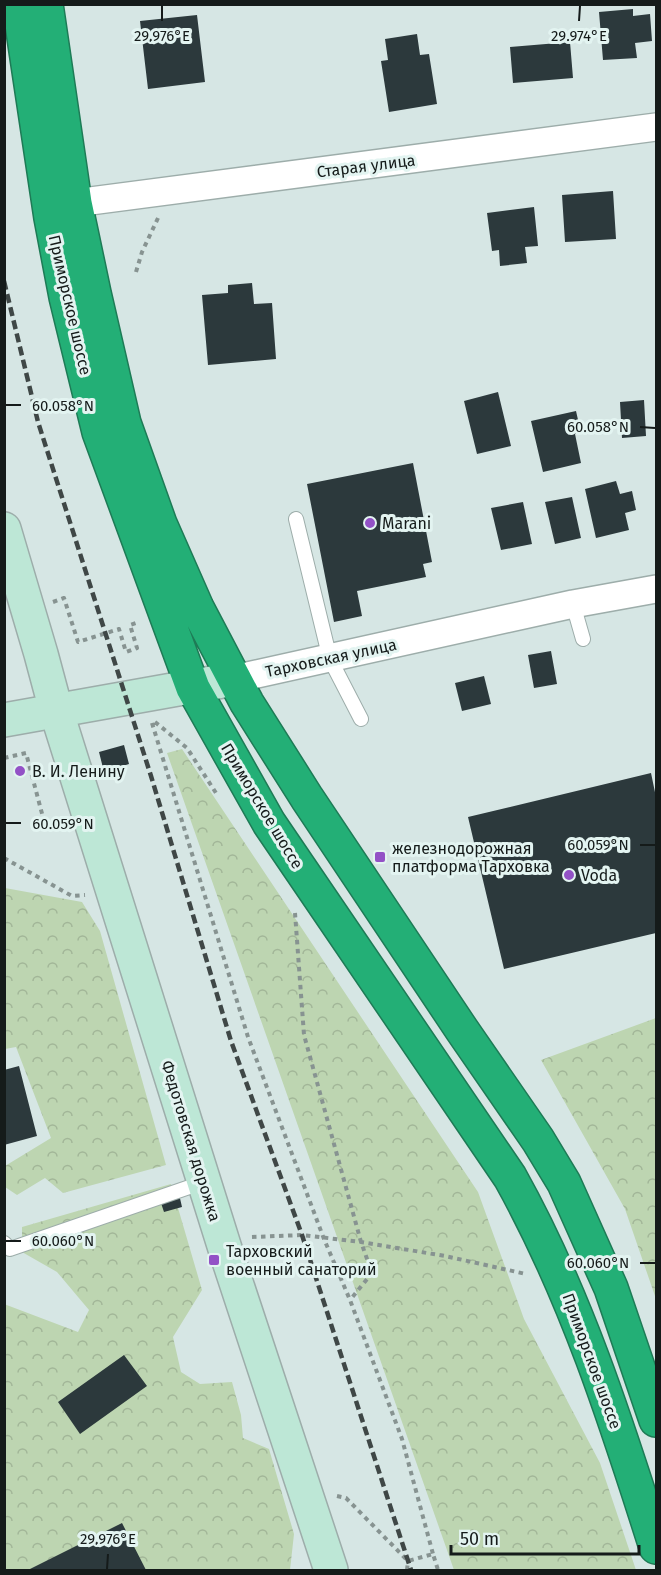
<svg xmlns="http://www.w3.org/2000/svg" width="661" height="1575" font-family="'Fira Sans',sans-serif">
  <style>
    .forest { fill: url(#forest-crowns) }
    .building { fill: #2c393c }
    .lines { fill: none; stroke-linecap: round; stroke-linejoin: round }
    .lane-casing { stroke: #9dadaa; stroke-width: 16 }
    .street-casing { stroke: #9dadaa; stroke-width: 30 }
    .secondary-casing { stroke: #9dadaa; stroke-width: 36 }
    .highway-casing { stroke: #1e7b56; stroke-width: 36 }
    .path { stroke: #879391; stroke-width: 4; stroke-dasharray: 4.5 4.5; stroke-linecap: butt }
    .lane { stroke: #fff; stroke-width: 14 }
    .street { stroke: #fff; stroke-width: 27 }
    .secondary { stroke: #bde7d6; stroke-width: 33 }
    .highway { stroke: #23af76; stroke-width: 33 }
    .rail { stroke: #3f4746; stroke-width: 4.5; stroke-dasharray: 9 4.5; stroke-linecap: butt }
    .ticks { fill: none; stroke: #151b1a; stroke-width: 2 }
    .poi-dot { fill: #9351c6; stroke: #e3f4f1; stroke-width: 2 }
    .labels { text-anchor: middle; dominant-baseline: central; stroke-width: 6; stroke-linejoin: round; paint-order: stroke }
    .street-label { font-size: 16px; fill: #151b1a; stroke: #e3f4f1 }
    .poi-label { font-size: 16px; fill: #151b1a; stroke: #e3f4f1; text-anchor: start }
    .ticks-label { font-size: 15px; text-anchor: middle; fill: #151b1a; stroke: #e3f4f1; stroke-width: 6; stroke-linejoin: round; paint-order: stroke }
  </style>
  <defs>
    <pattern id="forest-crowns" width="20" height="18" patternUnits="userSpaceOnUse" patternTransform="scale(1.5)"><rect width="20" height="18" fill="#bdd5b1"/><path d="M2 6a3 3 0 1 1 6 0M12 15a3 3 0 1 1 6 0" fill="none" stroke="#a2b698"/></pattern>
  </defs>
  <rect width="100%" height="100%" fill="#d6e6e4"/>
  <!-- forest -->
  <path class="forest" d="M182 749 478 1192 524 1319 600 1463 636 1570H454L167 753Z
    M5 888 82 902 100 931 166 1165 63 1193 45 1178 17 1195 5 1187V1166L51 1138 16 1047 5 1049Z
    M656 1018V1299L625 1209 541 1060Z
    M171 1184 202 1290 173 1337 181 1372 200 1384 232 1382 241 1415 243 1438 269 1449 294 1534 290 1570H5L4 1304 78 1332 89 1310 57 1272 22 1252V1227Z"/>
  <!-- building -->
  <path class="building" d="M633 9V16L650 14 652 41 635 43 637 58 603 60 599 12Z
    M197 15 205 82 148 89 140 21Z
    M417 34 420 55 429 54 437 104 389 112 381 61 388 60 385 39Z
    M570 42 573 78 513 83 510 47Z
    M613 191 616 239 565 242 562 195Z
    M534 207 538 246 525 247 527 263 500 266 499 250 492 251 487 213Z
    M252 283 254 304 272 303 276 359 208 365 202 295 228 293V285Z
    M498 392 511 446 477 454 464 401Z
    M644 400 646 436 622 438 620 402Z
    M576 411 581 433 575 434 581 463 543 472 531 421Z
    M413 463 432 562 423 564 426 577 357 591 362 616 334 622 307 484Z
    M616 481 620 494 632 491 636 510 625 513 629 530 596 538 585 489Z
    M572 497 581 538 555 544 545 502Z
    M523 502 532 544 501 550 491 508Z
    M551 651 557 684 534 688 528 655Z
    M484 676 491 704 462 711 455 683Z
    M124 745 129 764 104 772 99 752Z
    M651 773 656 797V933L504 969 468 817Z
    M19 1066 37 1136 4 1145V1070Z
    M179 1194 182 1207 164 1212 160 1200Z
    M124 1355 147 1386 80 1434 58 1402Z
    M122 1523 146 1570H28Z"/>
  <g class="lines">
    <defs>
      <path id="lane" d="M296 519 330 659 361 719
        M573 604 583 639
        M4 1243 10 1249 204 1182"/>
      <path id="street" d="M75 203 656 127
        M234 679 573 604 656 589"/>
      <path id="secondary" d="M4 529 41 654 56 710 227 1255 331 1570
        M4 720 234 679"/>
      <path id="highway" d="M19 4 51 218 66 297 99 432 193 688 269 823 510 1177C575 1293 616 1421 656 1547
        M46 4 75 203 94 293 124 423 160 524 197 608 247 703 307 798 462 1030 538 1140 564 1183 611 1288 656 1420"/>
    </defs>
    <!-- lane casing -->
    <use href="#lane" class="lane-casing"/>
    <!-- street casing -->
    <use href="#street" class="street-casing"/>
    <!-- secondary casing -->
    <use href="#secondary" class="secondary-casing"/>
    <!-- highway casing -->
    <use href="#highway" class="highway-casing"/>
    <!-- path -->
    <path class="path" d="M136 272 142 252 158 218
      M53 602 64 598 78 642 119 629 126 652 137 648 130 625 139 622
      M155 722 187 748 216 793
      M152 723 248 1037 324 1239 350 1300 402 1439 433 1554
      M4 758 26 753 45 825 63 821
      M4 858 72 896 85 895
      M295 913 304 1035 361 1242 372 1273 350 1300
      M252 1237 302 1235 361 1242 445 1256 526 1274
      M337 1496 346 1498 408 1561 433 1554 438 1570
      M407 1570 408 1561"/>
    <!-- lane -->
    <use href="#lane" class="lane"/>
    <!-- street -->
    <use href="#street" class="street"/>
    <!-- secondary -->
    <use href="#secondary" class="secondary"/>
    <!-- highway -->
    <use href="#highway" class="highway"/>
    <!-- rail -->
    <path class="rail" d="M4 281 38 422 151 776 231 1041 302 1235 411 1570"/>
  </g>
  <!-- ticks -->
  <path class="ticks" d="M162 21V6M579 21 580 6M6 405H21M640 427 655 428M6 823H21M640 845H655M6 1241H21M640 1263H655M107 1569 108 1554"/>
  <!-- markers -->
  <g class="poi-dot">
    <circle cx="370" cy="523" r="6"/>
    <circle cx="20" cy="771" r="6"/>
    <rect x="374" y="851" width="12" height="12" rx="3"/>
    <circle cx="569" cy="875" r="6"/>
    <rect x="208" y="1254" width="12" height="12" rx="3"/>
  </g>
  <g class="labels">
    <!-- street labels -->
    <g class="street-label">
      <text transform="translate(366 166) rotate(-7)">Старая улица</text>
      <text transform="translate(70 305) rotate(77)">Приморское шоссе</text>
      <text transform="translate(331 658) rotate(-12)">Тарховская улица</text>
      <text transform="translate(262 806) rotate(59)">Приморское шоссе</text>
      <text transform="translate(191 1141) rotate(73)">Федотовская дорожка</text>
      <text transform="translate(592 1361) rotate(70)">Приморское шоссе</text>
    </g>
    <!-- poi labels -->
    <g class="poi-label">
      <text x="382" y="523">Marani</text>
      <text x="32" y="771">В. И. Ленину</text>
      <text x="392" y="848">железнодорожная<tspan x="392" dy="18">платформа Тарховка</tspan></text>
      <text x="581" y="875">Voda</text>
      <text x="226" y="1251">Тарховский<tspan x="226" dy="18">военный санаторий</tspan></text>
    </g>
  </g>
  <g class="ticks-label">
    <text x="162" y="41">29.976°E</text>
    <text x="579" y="41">29.974°E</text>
    <text x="63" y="411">60.058°N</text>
    <text x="598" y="432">60.058°N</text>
    <text x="63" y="829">60.059°N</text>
    <text x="598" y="850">60.059°N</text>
    <text x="63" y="1246">60.060°N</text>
    <text x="598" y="1268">60.060°N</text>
    <text x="108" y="1544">29.976°E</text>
  </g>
  <!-- border -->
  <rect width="661" height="1575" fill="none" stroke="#151b1a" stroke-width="12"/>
  <!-- scale -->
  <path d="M451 1545v9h188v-9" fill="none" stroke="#151b1a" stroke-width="3"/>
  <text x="460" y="1545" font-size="18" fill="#151b1a" stroke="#e3f4f1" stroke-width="4.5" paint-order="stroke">50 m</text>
</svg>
